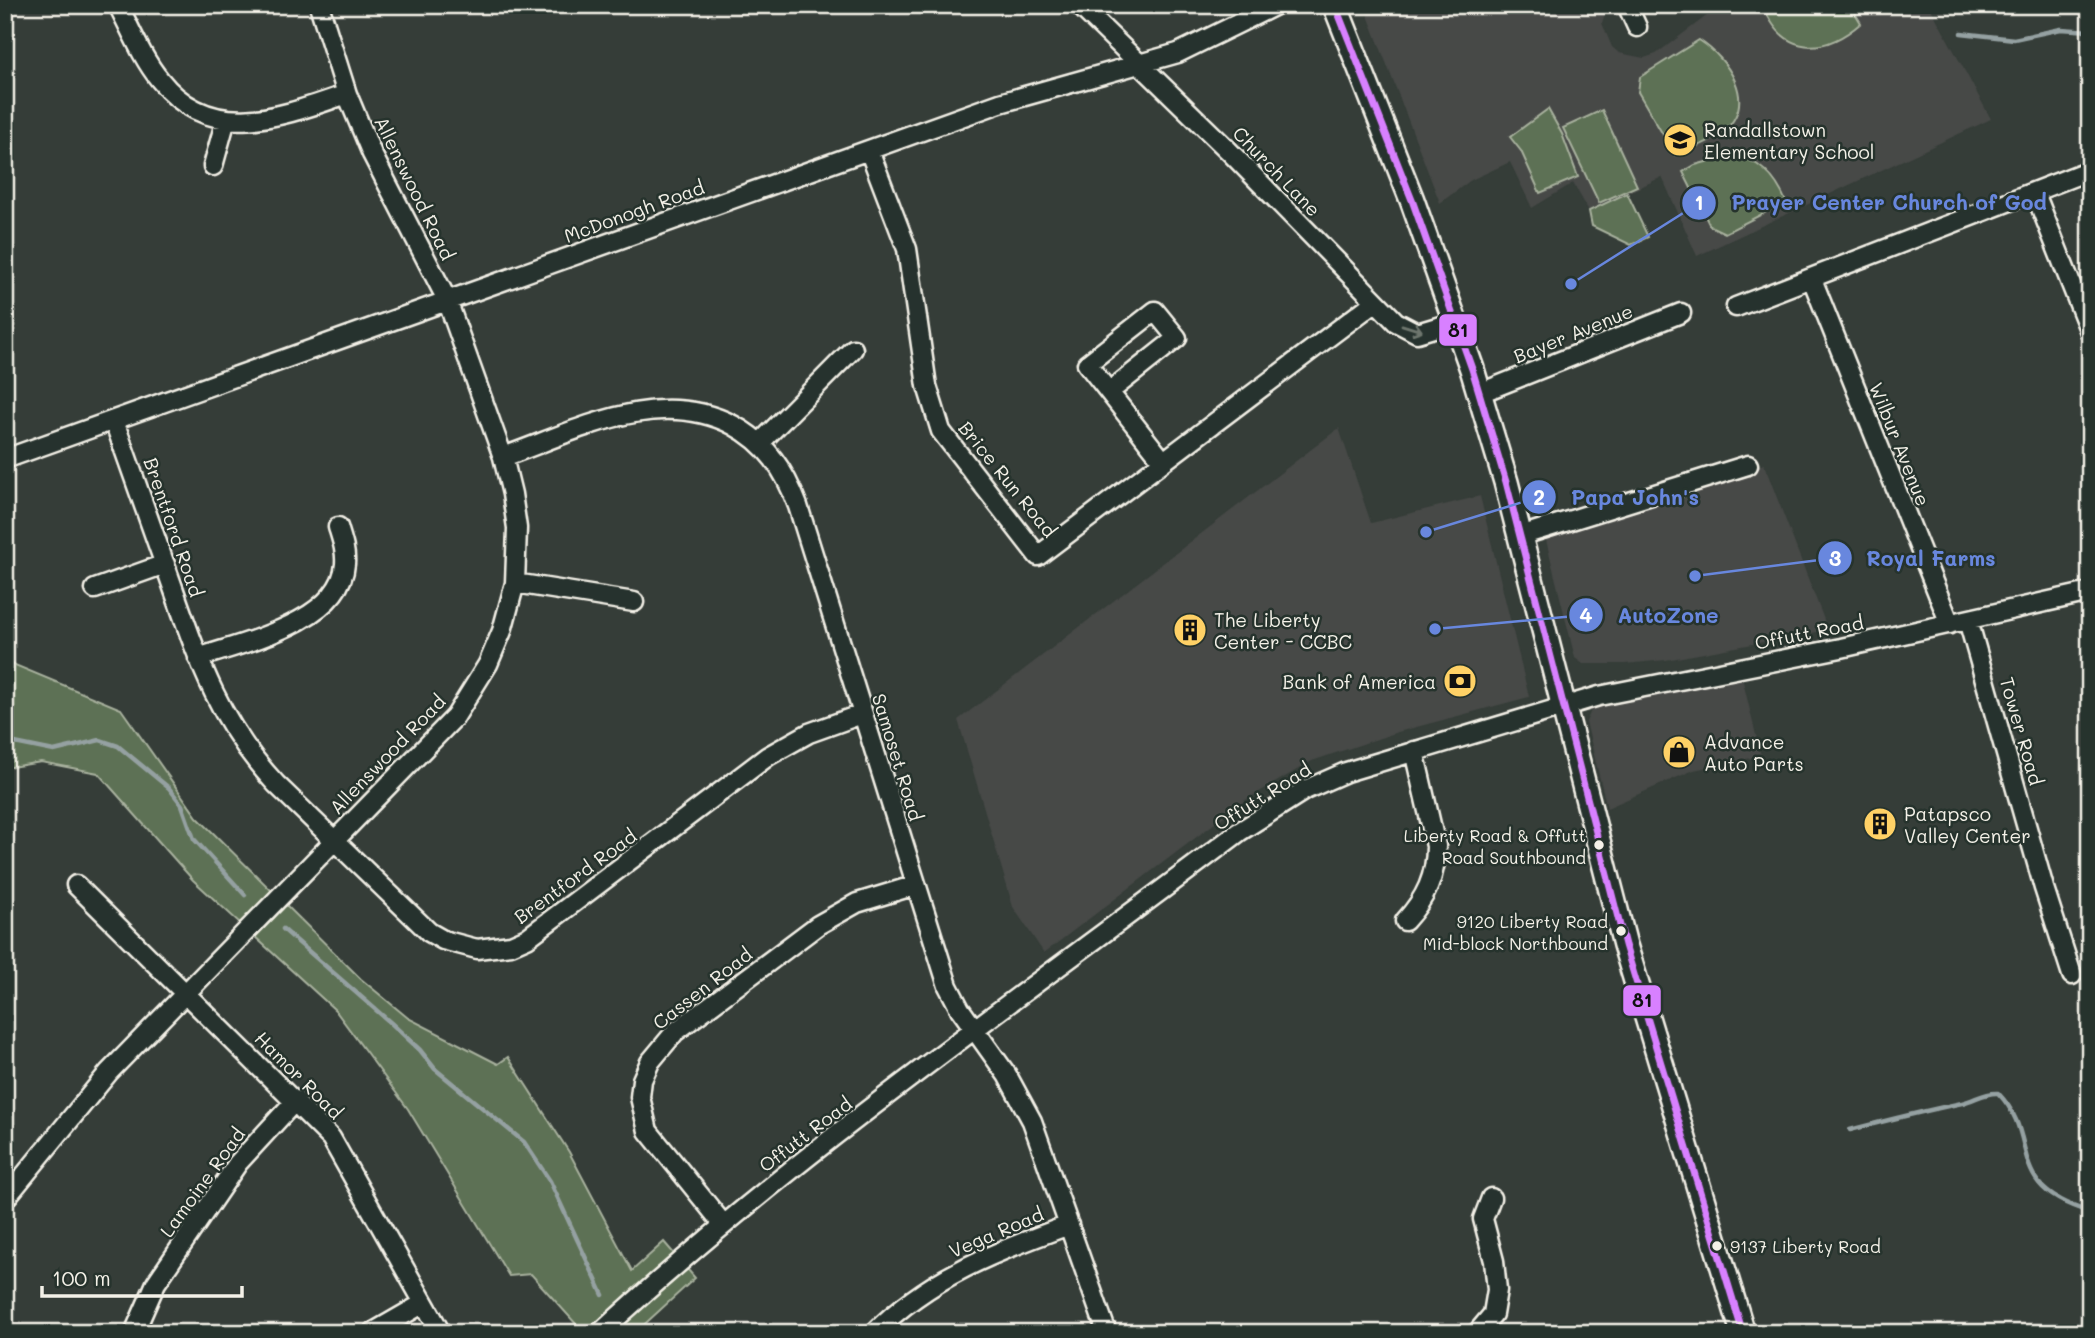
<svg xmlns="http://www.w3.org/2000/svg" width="2095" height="1338" font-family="Mali,sans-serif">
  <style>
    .built { fill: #464846 }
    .green { fill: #5d7154; stroke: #a8b19e; stroke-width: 2 }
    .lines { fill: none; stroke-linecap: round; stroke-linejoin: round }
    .stream { stroke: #95a1a2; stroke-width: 4.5 }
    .minor-casing { stroke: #f4f1e8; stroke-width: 23 }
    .major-casing { stroke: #f4f1e8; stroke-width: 28 }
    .minor { stroke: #26332d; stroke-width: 18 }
    .major { stroke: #26332d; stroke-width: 23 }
    .bus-1-casing { stroke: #26332d; stroke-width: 12 }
    .bus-1 { stroke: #d880ff; stroke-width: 7 }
    .oneway { stroke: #6e766e }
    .bus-dot { fill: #f4f1e8; stroke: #26332d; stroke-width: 2.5 }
    .labels { text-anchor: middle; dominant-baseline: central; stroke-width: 5; stroke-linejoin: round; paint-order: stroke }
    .bus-label { font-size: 17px; fill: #f4f1e8; stroke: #26332d; text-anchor: end }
    .poi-label { font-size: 19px; fill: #f4f1e8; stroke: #26332d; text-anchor: start }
    .street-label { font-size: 19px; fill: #f4f1e8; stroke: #26332d }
    .leader { fill: none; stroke: #6887de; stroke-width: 2.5 }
    .callout-dot { fill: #6887de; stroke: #26332d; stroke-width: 2.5 }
    .mark-label { font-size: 21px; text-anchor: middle; font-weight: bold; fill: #fff }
    .callout-label { font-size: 21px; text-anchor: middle; font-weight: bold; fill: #6887de; stroke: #26332d; stroke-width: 5; stroke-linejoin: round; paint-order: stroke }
    .line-badge { stroke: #26332d; stroke-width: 2.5 }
    .pale-badge-label { font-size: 19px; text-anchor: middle; font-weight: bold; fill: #111 }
  </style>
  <rect width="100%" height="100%" fill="#353d38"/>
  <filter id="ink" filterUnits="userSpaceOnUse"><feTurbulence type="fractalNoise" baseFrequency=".0143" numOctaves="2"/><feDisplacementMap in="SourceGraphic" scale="14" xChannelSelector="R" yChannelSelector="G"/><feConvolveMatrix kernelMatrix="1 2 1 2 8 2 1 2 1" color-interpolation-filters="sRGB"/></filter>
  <g filter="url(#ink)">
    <!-- built -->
    <path class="built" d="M1364 5H1608L1602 23 1612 47 1619 53 1644 58 1656 54 1721 5H1929L1991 119 1697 256 1662 177 1589 211 1573 183 1532 208 1510 162 1471 180 1440 203Z
      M1339 428 1371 523 1480 496 1529 697 1398 732 1312 761 1244 801 1044 953 1013 907 958 720Z
      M1764 464 1828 630 1666 660 1625 664H1583L1575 658 1544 532Z
      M1741 673 1761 756 1694 770 1607 808 1586 722 1593 706Z"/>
    <!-- green -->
    <path class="green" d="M1763 5H1850L1861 23C1824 55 1783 57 1763 5Z
      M1699 40C1728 59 1758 101 1724 131 1710 143 1692 148 1675 155L1638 92 1640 77Z
      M1548 109 1562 134 1578 177 1540 193 1521 151 1510 137Z
      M1602 110 1637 186 1599 203 1563 128Z
      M1732 155C1758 159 1776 177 1786 202L1725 233 1710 226 1683 172 1695 165Z
      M1627 193 1648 237 1631 245 1592 226 1589 211Z
      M5 658 10 663 121 709 197 817 361 979 408 1018 498 1064 508 1057 569 1152 632 1271 664 1242 695 1278 635 1333H590L576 1324 531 1274 509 1276 408 1109 335 1010 193 880 98 773 41 762 5 768Z"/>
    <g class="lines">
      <!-- stream -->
      <path class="stream" d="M1961 33 2014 39 2061 29 2090 31
        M5 741 54 751 100 740 118 746 169 788 182 805 194 839 245 895
        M283 929 391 1023 420 1050 435 1069 524 1142 550 1181 603 1295
        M1850 1130C1888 1120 1924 1111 1962 1103 1975 1100 1985 1092 1998 1093 2043 1140 2001 1186 2090 1212"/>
      <defs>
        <path id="minor" d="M118 5C131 30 142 58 160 80 211 145 283 116 347 94
          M1079 5 1228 150 1396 322 1417 333 1457 321
          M1627 5 1637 27
          M869 150 907 249 927 386 941 431 1038 556 1375 302
          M213 166 226 119
          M2035 193 2090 332
          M1812 279 1950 624
          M1736 307 2090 170
          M1109 392 1177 338 1155 311 1087 364 1163 461
          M1480 393 1681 313
          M114 421C133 475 152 528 171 582 198 659 219 723 276 784L429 932 443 940 477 949 511 945 527 938 768 756 809 733 862 714
          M760 443 853 349
          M503 457C577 431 657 386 733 425 767 443 785 471 798 506L948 986 960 1009 1007 1075 1032 1121 1107 1333
          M5 459 1000 103 1178 53 1276 5
          M1520 536 1748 465
          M515 583 634 602
          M95 589 165 564
          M1968 620 2044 888 2072 975
          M198 658C241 643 341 622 345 564 346 551 342 540 338 527
          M76 885 331 1138 441 1333
          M1405 921C1426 898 1436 876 1436 846L1414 751
          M5 1199 109 1072 455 717 488 664 502 631 515 583 517 528 512 494 503 457 447 300 372 154 347 94 319 5
          M723 1224 648 1131 640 1097 642 1080 650 1062 675 1032 818 925 857 903 916 885
          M134 1333 156 1283 238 1163 296 1100
          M372 1333 424 1303
          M600 1333C799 1150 1024 995 1239 832L1305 790 1346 772 1599 696 1841 648 2090 592
          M874 1333C929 1277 997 1251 1069 1225
          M1477 1333 1493 1314 1497 1290 1494 1261 1483 1219 1491 1198"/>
        <path id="major" d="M1335 5 1412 200 1472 369 1506 482 1625 945 1743 1333"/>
      </defs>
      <!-- minor casing -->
      <use href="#minor" class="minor-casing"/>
      <!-- major casing -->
      <use href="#major" class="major-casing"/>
      <!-- minor -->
      <use href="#minor" class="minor"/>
      <!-- major -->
      <use href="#major" class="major"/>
      <defs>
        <path id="bus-1" d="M1335 5 1412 200 1472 369 1506 482 1625 945 1743 1333"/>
      </defs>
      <!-- bus-1 casing -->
      <use href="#bus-1" class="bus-1-casing"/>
      <!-- bus-1 -->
      <use href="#bus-1" class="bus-1"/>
    </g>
    <!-- one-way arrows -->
    <defs><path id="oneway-shaft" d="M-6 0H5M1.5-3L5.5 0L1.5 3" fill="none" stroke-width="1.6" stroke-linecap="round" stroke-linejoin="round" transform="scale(1.75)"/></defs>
    <use class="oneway" href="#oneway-shaft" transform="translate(1412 328) rotate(17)"/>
  </g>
  <!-- icons -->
  <defs>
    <symbol id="school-disc" viewBox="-11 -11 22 22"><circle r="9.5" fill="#ffd166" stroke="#26332d"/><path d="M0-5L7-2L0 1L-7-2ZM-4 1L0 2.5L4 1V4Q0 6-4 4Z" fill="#111"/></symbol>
    <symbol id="building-disc" viewBox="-11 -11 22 22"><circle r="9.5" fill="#ffd166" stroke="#26332d"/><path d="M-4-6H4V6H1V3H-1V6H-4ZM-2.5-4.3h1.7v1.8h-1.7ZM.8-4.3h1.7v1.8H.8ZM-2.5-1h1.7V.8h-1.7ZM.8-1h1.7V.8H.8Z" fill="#111"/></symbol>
    <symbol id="bank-disc" viewBox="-11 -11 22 22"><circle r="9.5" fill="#ffd166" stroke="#26332d"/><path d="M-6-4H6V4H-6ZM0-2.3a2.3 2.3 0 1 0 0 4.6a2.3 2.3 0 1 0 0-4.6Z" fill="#111"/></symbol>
    <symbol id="shop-disc" viewBox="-11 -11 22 22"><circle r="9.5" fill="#ffd166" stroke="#26332d"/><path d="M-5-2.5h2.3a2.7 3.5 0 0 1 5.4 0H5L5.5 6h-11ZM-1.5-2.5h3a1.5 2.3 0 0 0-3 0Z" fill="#111"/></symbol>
  </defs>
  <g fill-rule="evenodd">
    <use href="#school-disc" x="1661" y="121" width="38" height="38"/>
    <use href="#building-disc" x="1171" y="611" width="38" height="38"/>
    <use href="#bank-disc" x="1441" y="662" width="38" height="38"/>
    <use href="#shop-disc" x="1660" y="733" width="38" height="38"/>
    <use href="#building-disc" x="1861" y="805" width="38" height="38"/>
  </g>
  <!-- markers -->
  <g class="bus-dot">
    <circle cx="1599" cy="845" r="6"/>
    <circle cx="1621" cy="931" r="6"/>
    <circle cx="1717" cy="1246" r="6"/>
  </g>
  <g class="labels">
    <!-- bus labels -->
    <g class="bus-label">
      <text x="1586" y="835">Liberty Road &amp; Offutt<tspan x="1586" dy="22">Road Southbound</tspan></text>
      <text x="1608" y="921">9120 Liberty Road<tspan x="1608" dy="22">Mid-block Northbound</tspan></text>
      <text x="1730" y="1246" text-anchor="start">9137 Liberty Road</text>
    </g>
    <!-- poi labels -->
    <g class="poi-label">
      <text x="1704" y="129">Randallstown<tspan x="1704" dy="22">Elementary School</tspan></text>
      <text x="1214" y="619">The Liberty<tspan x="1214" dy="22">Center - CCBC</tspan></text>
      <text x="1436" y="681" text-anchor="end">Bank of America</text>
      <text x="1704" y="741">Advance<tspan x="1704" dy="22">Auto Parts</tspan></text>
      <text x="1904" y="813">Patapsco<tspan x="1904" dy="22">Valley Center</tspan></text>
    </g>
    <!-- street labels -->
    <g class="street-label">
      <text transform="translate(1277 171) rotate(46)">Church Lane</text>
      <text transform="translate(415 188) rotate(64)">Allenswood Road</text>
      <text transform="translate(634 211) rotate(-20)">McDonogh Road</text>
      <text transform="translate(1573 333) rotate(-22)">Bayer Avenue</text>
      <text transform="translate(1900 444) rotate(68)">Wilbur Avenue</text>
      <text transform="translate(1008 479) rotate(51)">Brice Run Road</text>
      <text transform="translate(174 527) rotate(71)">Brentford Road</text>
      <text transform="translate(1809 632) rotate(-11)">Offutt Road</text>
      <text transform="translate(2022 731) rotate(74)">Tower Road</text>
      <text transform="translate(387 754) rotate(-46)">Allenswood Road</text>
      <text transform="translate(898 757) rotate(73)">Samoset Road</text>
      <text transform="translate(1262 796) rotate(-32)">Offutt Road</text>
      <text transform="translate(575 876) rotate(-36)">Brentford Road</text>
      <text transform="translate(702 988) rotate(-38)">Cassen Road</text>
      <text transform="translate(299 1075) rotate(45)">Hamor Road</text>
      <text transform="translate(805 1134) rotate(-37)">Offutt Road</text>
      <text transform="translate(202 1182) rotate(-54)">Lamoine Road</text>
      <text transform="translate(996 1232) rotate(-23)">Vega Road</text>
    </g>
  </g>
  <!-- callouts -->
  <path class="leader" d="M1571 284L1699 203M1426 532L1539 497M1695 576L1835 558M1435 629L1586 615"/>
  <g class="callout-dot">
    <circle cx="1571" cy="284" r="7"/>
    <circle cx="1426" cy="532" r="7"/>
    <circle cx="1695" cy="576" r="7"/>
    <circle cx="1435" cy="629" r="7"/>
    <circle cx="1699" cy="203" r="18"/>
    <circle cx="1539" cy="497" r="18"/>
    <circle cx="1835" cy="558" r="18"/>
    <circle cx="1586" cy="615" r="18"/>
  </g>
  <g class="mark-label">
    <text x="1699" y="210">1</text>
    <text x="1539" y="505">2</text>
    <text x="1835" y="566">3</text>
    <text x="1586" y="623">4</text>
  </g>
  <g class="callout-label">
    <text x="1889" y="210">Prayer Center Church of God</text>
    <text x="1635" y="505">Papa John's</text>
    <text x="1931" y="566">Royal Farms</text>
    <text x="1668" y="623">AutoZone</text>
  </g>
  <g class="line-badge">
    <rect x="1438" y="313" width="40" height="34" rx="7" fill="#d880ff"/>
    <rect x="1622" y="984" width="40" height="33" rx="7" fill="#d880ff"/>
  </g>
  <g class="pale-badge-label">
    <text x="1458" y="337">81</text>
    <text x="1642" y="1007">81</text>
  </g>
  <!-- margin -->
  <rect width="2095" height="1338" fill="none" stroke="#26332d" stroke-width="28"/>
  <rect x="14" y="14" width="2067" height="1310" fill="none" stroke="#f4f1e8" stroke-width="2.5" filter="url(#ink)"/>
  <!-- scale -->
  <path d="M42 1286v10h200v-10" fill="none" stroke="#f4f1e8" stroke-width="3.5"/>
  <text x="52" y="1286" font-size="21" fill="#f4f1e8" stroke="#26332d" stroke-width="5" paint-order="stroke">100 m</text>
</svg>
